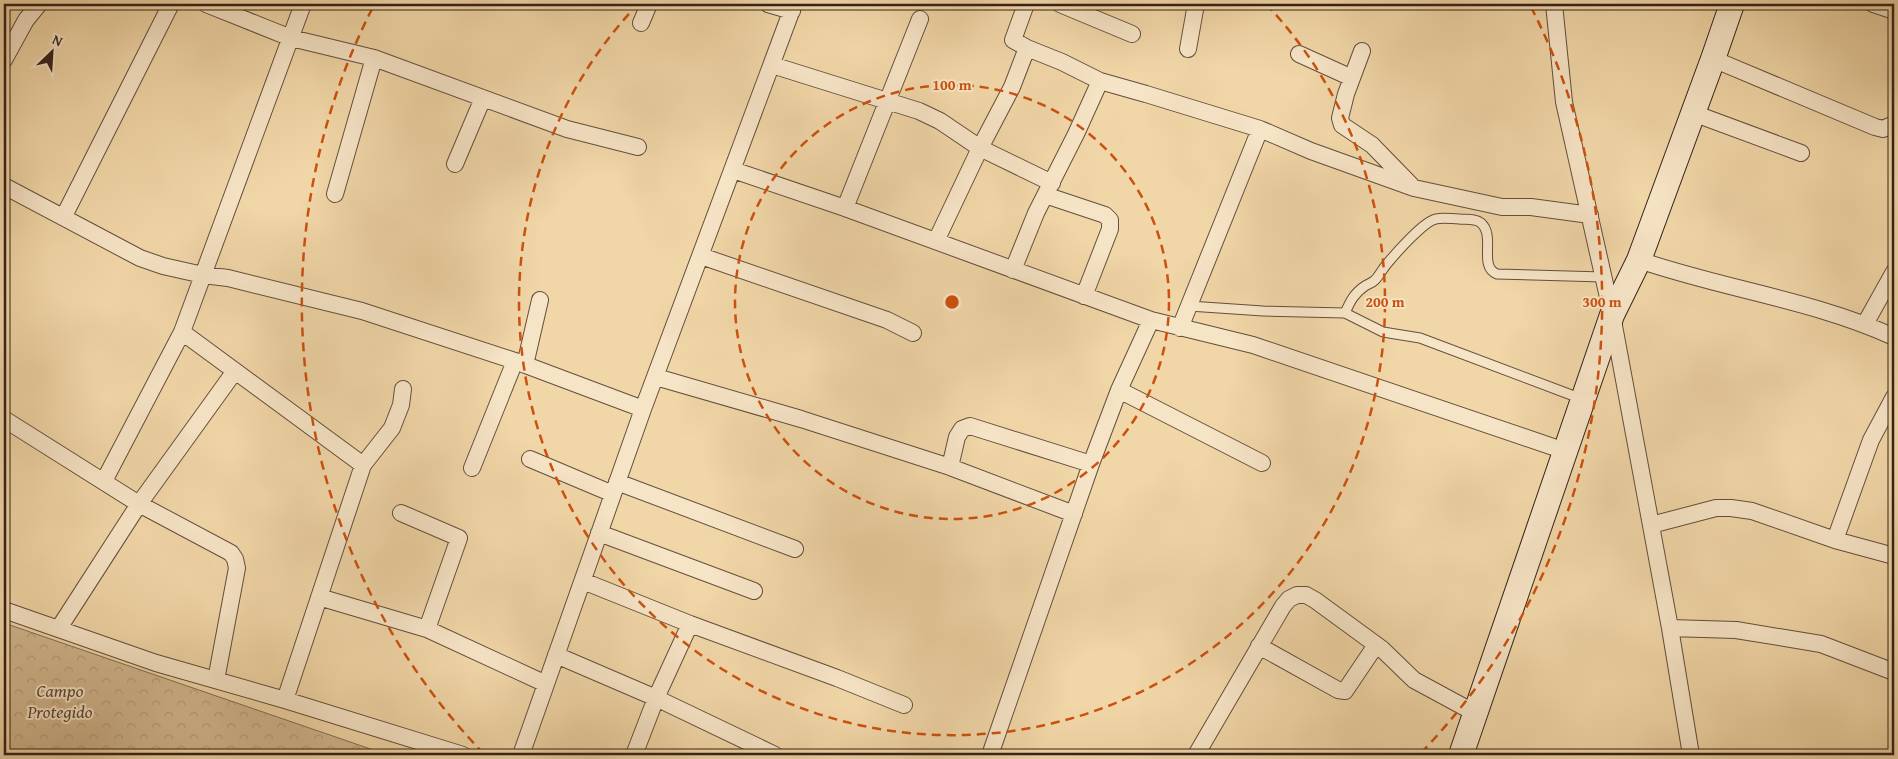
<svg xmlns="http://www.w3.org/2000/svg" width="1898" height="759" font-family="'Gentium Book Plus',serif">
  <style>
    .forest { fill: url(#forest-crowns); stroke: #826c54 }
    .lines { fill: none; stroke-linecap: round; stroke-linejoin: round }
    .lane-casing { stroke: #634f3c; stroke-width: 11 }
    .street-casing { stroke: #634f3c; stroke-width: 18 }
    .secondary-casing { stroke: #342219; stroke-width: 26 }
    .lane { stroke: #f6e4c6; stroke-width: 9 }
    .street { stroke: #f6e4c6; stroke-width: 16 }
    .secondary { stroke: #f6e4c6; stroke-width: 24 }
    .ring { fill: none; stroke: #cd510e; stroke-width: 2.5; stroke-dasharray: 9 6 }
    .labels { text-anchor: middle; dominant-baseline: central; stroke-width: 4; stroke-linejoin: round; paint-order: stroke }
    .park-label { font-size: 18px; font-style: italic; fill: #5b4736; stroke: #f6e4c6 }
    .centre { fill: #cd510e; stroke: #f6e4c6; stroke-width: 2.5 }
    .ring-label { font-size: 15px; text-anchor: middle; font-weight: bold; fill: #cd510e; stroke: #f6e4c6; stroke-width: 4; stroke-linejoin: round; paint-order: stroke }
  </style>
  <defs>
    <pattern id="forest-crowns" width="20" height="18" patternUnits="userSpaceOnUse" patternTransform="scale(1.25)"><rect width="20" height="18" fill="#d1b78f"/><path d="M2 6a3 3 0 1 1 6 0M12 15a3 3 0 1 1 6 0" fill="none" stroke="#b49d7b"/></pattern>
  </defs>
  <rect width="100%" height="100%" fill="#f1d6a7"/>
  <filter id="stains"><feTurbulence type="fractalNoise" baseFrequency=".004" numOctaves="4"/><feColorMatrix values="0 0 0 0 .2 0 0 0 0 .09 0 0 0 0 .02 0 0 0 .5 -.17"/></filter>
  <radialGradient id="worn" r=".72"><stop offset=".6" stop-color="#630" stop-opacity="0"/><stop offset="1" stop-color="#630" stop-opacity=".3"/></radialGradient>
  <!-- forest -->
  <path class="forest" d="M4 623 388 755H4Z"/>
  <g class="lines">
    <defs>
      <path id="lane" d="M1189 306 1263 311 1345 313C1350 302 1354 293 1365 286 1368 284 1372 283 1375 280 1379 276 1382 270 1386 265 1395 254 1424 221 1436 219 1443 217 1452 219 1459 219 1466 220 1475 218 1481 223 1496 236 1478 267 1497 274L1603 277
        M1345 313 1383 332 1420 338 1582 399"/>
      <path id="street" d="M206 4 291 38 374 58 567 129 638 147
        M768 4 792 11
        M1026 4 1013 40 1027 48 1062 62 1100 81 1146 94 1260 129 1311 151 1414 188 1502 207H1531L1590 215
        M1060 4 1132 34
        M1554 4 1564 102 1612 315 1670 628 1691 755
        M1873 4 1894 11
        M641 23 649 4
        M1188 49 1196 4
        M1362 51 1346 94 1340 118 1342 125 1372 145 1411 185
        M1299 54 1352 78
        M1713 59 1875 127 1883 129 1894 124
        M4 60 26 20 39 4
        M772 65 919 111 940 121 980 148 1052 183
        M1693 113 1801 153
        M455 164 483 98
        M733 170 845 208 1151 320 1253 345 1565 451
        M4 186 140 258 163 266 203 275 228 278 362 311 515 361 643 409
        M335 194 374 58
        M1045 195 1105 215 1110 220V229L1084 296
        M845 208 920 19
        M64 216 171 4
        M936 241 980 148 1012 87 1027 48
        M701 256 887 320 913 333
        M1639 260C1723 289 1813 300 1894 337
        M1013 270 1036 213 1076 134 1100 81
        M1865 324 1894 272
        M1180 328 1260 129
        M182 332 363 465
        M525 365 540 300
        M656 377 801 419 950 467 1074 514
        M1119 390 1262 463
        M4 419 139 504 231 553 235 559 237 568 216 680
        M530 459 613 494
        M950 467 957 437 962 429 970 426 1091 464
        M472 468 515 361
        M104 481 182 332 303 4
        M617 482 795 549
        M401 513 459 538 427 629
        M1651 525 1716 508H1731L1752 511 1835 540 1894 556
        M599 533 754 591
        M1835 540 1871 440 1894 397
        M583 581 690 624 837 678 904 705
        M319 597 427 629 546 684
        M4 610 156 663 285 700 463 755
        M59 628 139 504 235 371
        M1670 628 1736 630 1821 644 1894 672
        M1259 646 1338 690 1345 691 1376 645
        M556 655 656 698 775 755
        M285 700 363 465 392 428 401 405 403 389
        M521 755 643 409 794 4
        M634 755 656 698 690 624
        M990 755 1091 464 1119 390 1151 320
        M1196 755 1283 606 1289 599 1297 595H1306L1315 600 1382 649 1414 680 1475 713"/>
      <path id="secondary" d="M1461 755 1612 315 1639 260 1713 59 1732 4"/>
    </defs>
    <!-- lane casing -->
    <use href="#lane" class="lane-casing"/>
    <!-- street casing -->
    <use href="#street" class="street-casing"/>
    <!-- secondary casing -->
    <use href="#secondary" class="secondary-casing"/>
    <!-- lane -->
    <use href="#lane" class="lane"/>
    <!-- street -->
    <use href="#street" class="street"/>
    <!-- secondary -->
    <use href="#secondary" class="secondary"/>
  </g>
  <!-- distance rings -->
  <g class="ring">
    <circle cx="952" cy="302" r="217"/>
    <path d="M1266 4A433 433 0 1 1 638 4"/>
    <path d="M484 754A650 650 0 0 1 373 7M1531 7A650 650 0 0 1 1420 754"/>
  </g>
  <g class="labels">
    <!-- park labels -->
    <g class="park-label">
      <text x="60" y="690">Campo<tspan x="60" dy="21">Protegido</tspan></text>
    </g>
  </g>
  <circle cx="952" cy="302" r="8" class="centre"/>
  <g class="ring-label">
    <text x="952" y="90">100 m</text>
    <text x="1385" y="307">200 m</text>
    <text x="1602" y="307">300 m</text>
  </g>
  <!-- margin -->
  <rect width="1898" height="759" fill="none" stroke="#f1d6a7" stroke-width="20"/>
  <rect x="5" y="5" width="1888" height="749" fill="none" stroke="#342219" stroke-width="2.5"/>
  <rect x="10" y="10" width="1878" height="739" fill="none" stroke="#342219"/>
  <!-- north arrow -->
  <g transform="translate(52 52) rotate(25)" stroke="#f6e4c6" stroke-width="4" paint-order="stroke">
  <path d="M0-4L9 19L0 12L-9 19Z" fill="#342219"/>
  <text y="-8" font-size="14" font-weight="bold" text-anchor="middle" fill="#342219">N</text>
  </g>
  <rect width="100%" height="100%" filter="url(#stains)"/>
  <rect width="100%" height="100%" fill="url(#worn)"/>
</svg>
